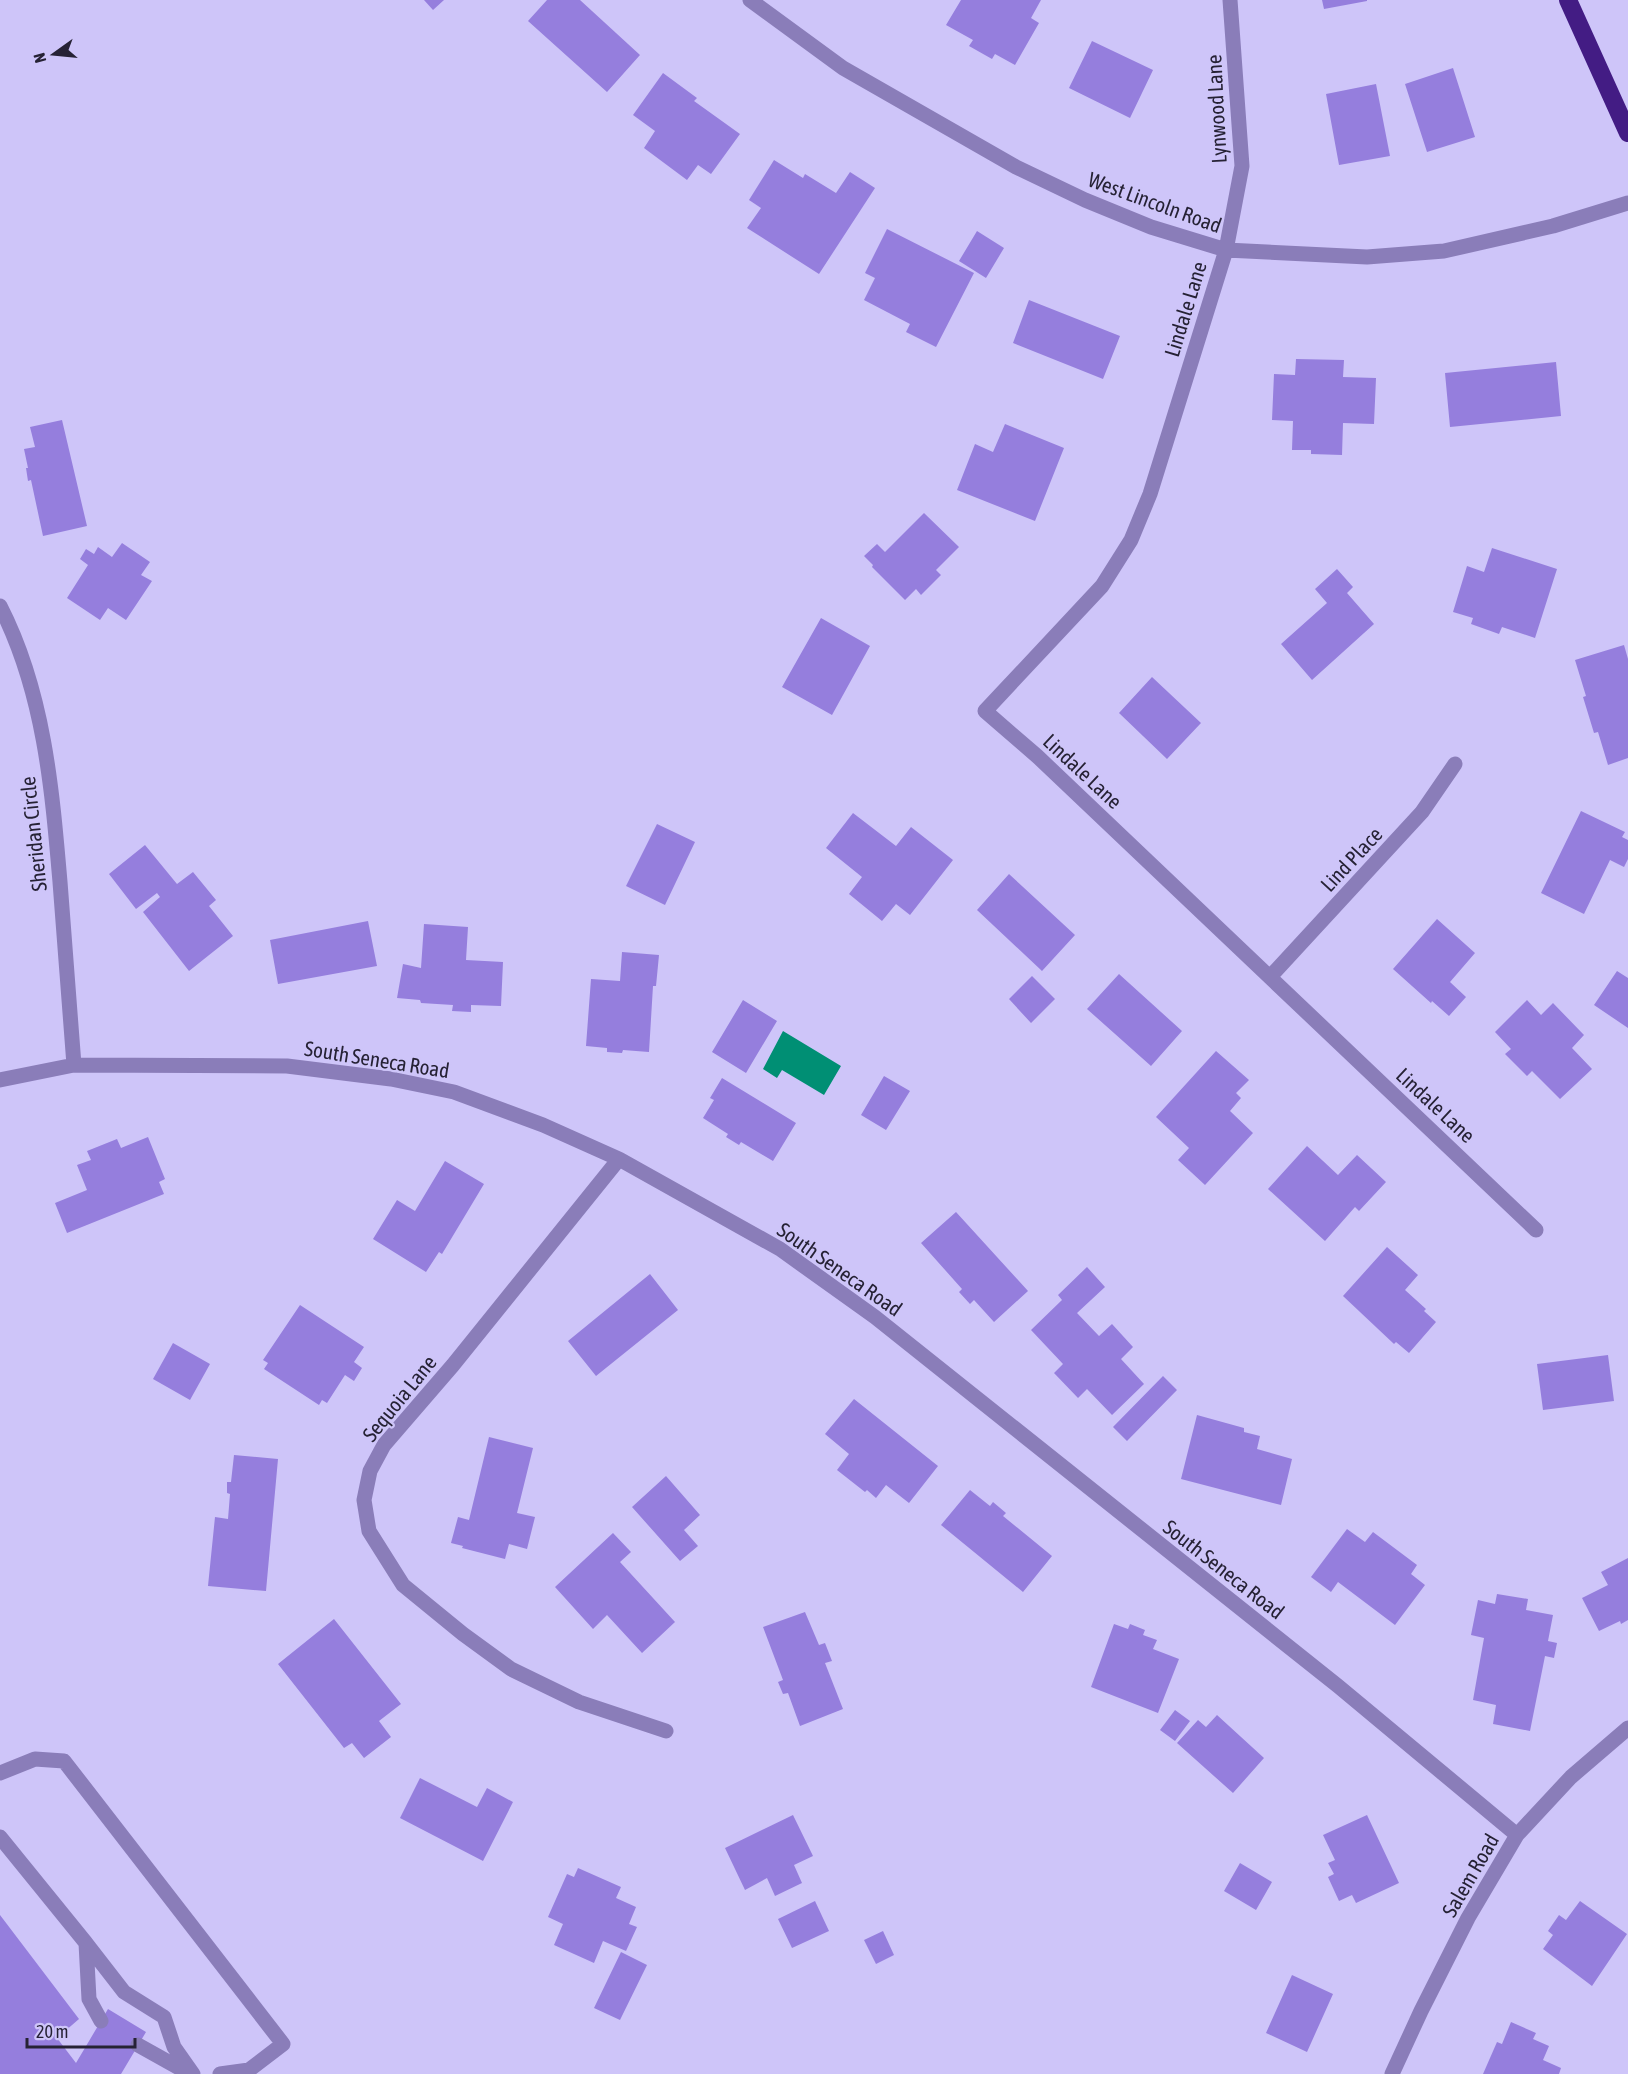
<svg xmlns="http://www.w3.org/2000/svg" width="1628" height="2074" font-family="'Asap Condensed',sans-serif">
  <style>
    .water { fill: #008f74 }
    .building { fill: #957edd }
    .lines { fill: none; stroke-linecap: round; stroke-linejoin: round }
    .lane { stroke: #8a7db9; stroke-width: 15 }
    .street { stroke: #8a7db9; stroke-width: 15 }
    .highway { stroke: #431c84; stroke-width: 18 }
    .labels { text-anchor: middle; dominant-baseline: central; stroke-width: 4.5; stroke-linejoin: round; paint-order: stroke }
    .street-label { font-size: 21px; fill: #262235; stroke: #cec5f9 }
  </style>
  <rect width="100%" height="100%" fill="#cec5f9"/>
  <!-- water -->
  <path class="water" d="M783 1031 841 1066 824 1095 782 1070 777 1078 763 1069Z"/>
  <!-- building -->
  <path class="building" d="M424 0H444L433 10Z
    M547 0H580L640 55 607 92 528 21Z
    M961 0H1041L1031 18 1039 23 1015 65 995 54 992 59 969 46 973 40 946 25Z
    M1322 0H1367V1L1324 9Z
    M1092 41 1153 70 1130 118 1069 88Z
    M1453 68 1475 137 1427 152 1405 84Z
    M663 73 697 98 694 101 740 134 711 174 698 165 687 180 644 148 655 131 633 115Z
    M1376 84 1390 156 1339 165 1326 94Z
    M774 160 803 178 805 174 836 193 850 172 875 188 819 274 747 228 761 208 749 200Z
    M887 229 974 273 936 347 906 332 910 324 864 300 875 278 865 273Z
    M977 231 1004 248 986 278 959 261Z
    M1029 300 1120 336 1103 379 1013 343Z
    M1296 359 1344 360 1343 377 1376 378 1374 424 1343 423 1342 455 1311 454V450H1292L1293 421 1272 420 1274 374 1295 375Z
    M1556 362 1561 416 1450 427 1445 373Z
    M62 420 87 526 43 536 31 480 28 481 26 468H28L24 449 35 447 30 427Z
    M1005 424 1064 448 1035 521 957 490 975 444 993 452Z
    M924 513 959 547 936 570 941 575 921 595 916 589 905 600 872 567 873 565 864 556 877 544 885 552Z
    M122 543 150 562 141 575 152 581 126 620 108 608 100 620 67 598 88 565 80 559 86 549 94 554 98 547 112 557Z
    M1492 548 1557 569 1535 638 1502 627 1499 634 1471 624 1473 618 1453 612 1467 566 1484 572Z
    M1337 569 1353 587 1347 593 1374 624 1312 680 1281 644 1327 603 1315 589Z
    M821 618 870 646 832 715 782 687Z
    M1624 645 1628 659V758L1608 765 1598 732 1594 733 1583 697 1586 696 1575 660Z
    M1152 677 1201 723 1167 759 1119 713Z
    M1581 811 1625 832 1622 837 1628 840V859L1624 867 1610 860 1584 914 1541 893Z
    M853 813 896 846 911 827 953 860 910 915 896 904 882 921 849 894 862 877 826 848Z
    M657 824 695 842 665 905 626 886Z
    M145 845 177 884 193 872 216 900 209 906 233 936 189 971 143 912 160 897 157 893 136 909 109 874Z
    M1009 874 1075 935 1042 971 977 910Z
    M1437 919 1475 953 1450 982 1466 997 1449 1016 1432 1001 1431 1003 1393 969Z
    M368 921 377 966 278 984 270 940Z
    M424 924 468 927 466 960 503 962 501 1006 471 1005V1012L452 1011 453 1005 421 1003 420 1000 397 998 403 964 421 968Z
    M622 952 659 955 656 986H653L649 1052 623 1050 622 1053 607 1052V1048L586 1046 591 979 620 981Z
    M1617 971 1628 978V1028L1594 1005Z
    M1119 974 1182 1031 1151 1066 1087 1009Z
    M1032 976 1055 999 1031 1023 1009 999Z
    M743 1000 777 1021 746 1073 712 1052Z
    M1527 1000 1541 1015 1553 1003 1584 1035 1572 1048 1592 1069 1560 1099 1532 1071 1527 1076 1505 1054 1511 1049 1495 1032Z
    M1216 1051 1249 1080 1236 1093 1241 1098 1230 1111 1253 1133 1205 1185 1178 1160 1189 1148 1156 1117Z
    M884 1076 910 1091 886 1130 861 1115Z
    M722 1078 796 1123 773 1161 741 1142 739 1145 726 1137 728 1134 703 1118 714 1100 710 1098Z
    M148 1137 165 1179 159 1182 164 1194 67 1233 55 1203 87 1190 77 1165 91 1160 87 1151 117 1139 121 1148Z
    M1307 1146 1338 1175 1357 1155 1386 1182 1359 1211 1355 1207 1325 1241 1268 1189Z
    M445 1161 484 1184 442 1254 439 1252 426 1272 373 1239 397 1200 415 1211Z
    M956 1212 1028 1291 994 1322 974 1300 970 1304 959 1292 962 1289 921 1243Z
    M1387 1247 1418 1275 1405 1290 1426 1309 1424 1311 1436 1322 1409 1353 1396 1342 1394 1344 1343 1296Z
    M1087 1267 1105 1287 1077 1313 1099 1336 1112 1324 1133 1347 1121 1359 1144 1384 1112 1415 1087 1389 1078 1398 1054 1373 1063 1364 1031 1330 1062 1300 1058 1295Z
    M650 1274 678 1310 596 1376 568 1341Z
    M300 1305 364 1347 354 1362 362 1368 354 1381 345 1375 327 1403 322 1400 319 1405 264 1369 268 1363 263 1360Z
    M173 1343 210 1364 190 1400 153 1379Z
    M1608 1355 1614 1401 1543 1410 1537 1364Z
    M1163 1376 1177 1390 1127 1441 1113 1427Z
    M854 1399 938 1466 909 1503 886 1485 876 1498 867 1490 865 1492 837 1470 849 1454 825 1434Z
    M1197 1415 1244 1428V1432L1260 1436 1257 1449 1292 1459 1281 1505 1181 1479Z
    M489 1437 533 1448 517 1513 535 1517 527 1549 509 1544 505 1559 462 1548 463 1546 451 1543 458 1517 469 1520Z
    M234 1455 278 1459 266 1591 208 1586 215 1517 228 1519 230 1494 227 1493V1482H231Z
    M666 1476 700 1515 684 1530 698 1546 680 1561 632 1507Z
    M970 1490 990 1506 993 1502 1006 1513 1003 1516 1052 1556 1023 1592 941 1525Z
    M1347 1529 1365 1542 1373 1532 1417 1565 1411 1574 1425 1585 1395 1625 1338 1582 1331 1592 1311 1577Z
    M613 1533 631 1552 620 1562 675 1622 642 1653 607 1615 593 1629 555 1587Z
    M1628 1558V1620L1621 1624 1620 1621 1599 1631 1582 1598 1608 1585 1601 1572Z
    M1497 1594 1528 1599 1526 1610 1553 1615 1548 1641 1557 1643 1554 1658 1545 1656 1530 1731 1493 1724 1496 1705 1473 1700 1484 1638 1471 1635 1478 1600 1495 1604Z
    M805 1612 819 1645 825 1643 832 1661 825 1663 843 1709 800 1726 788 1693 783 1694 778 1682 783 1680 763 1627Z
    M334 1619 401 1704 379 1721 391 1737 364 1758 352 1743 344 1748 278 1664Z
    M1114 1624 1128 1629 1130 1624 1145 1630 1143 1635 1157 1640 1153 1649 1179 1659 1158 1713 1091 1687Z
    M1175 1710 1190 1721 1175 1741 1160 1730Z
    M1217 1715 1264 1758 1233 1793 1177 1743 1198 1720 1206 1727Z
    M420 1778 477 1807 487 1788 513 1802 483 1861 400 1818Z
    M793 1815 813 1856 794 1865 802 1883 775 1896 767 1878 745 1890 725 1848Z
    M1367 1815 1399 1883 1356 1903 1352 1895 1339 1901 1328 1877 1334 1874 1328 1863 1335 1860 1323 1835Z
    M1240 1863 1272 1882 1256 1910 1224 1891Z
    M578 1868 621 1887 616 1898 636 1907 629 1924 637 1927 626 1951 603 1941 594 1963 554 1945 563 1924 548 1917 567 1874 574 1877Z
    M815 1901 829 1931 792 1948 778 1919Z
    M1580 1901 1627 1934 1592 1986 1543 1949 1553 1935 1548 1931 1559 1915 1566 1920Z
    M0 1915 79 2019 57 2038 76 2063 108 2009 146 2032 121 2074H0Z
    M883 1931 894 1955 876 1964 864 1940Z
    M621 1952 647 1965 620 2020 594 2008Z
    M1292 1975 1333 1994 1307 2052 1266 2033Z
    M1511 2022 1536 2033 1533 2039 1549 2046 1543 2060 1561 2068 1559 2074H1483L1497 2042 1502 2044Z"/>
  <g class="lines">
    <!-- lane -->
    <path class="lane" d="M0 1773 35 1759 64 1761 283 2044 249 2070 220 2074
      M0 1837 86 1943 89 1999 101 2021
      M86 1943 124 1992 164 2017 174 2047 193 2074
      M138 2045 190 2074"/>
    <!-- street -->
    <path class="street" d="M750 0 843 68 1016 167 1085 200 1151 227 1226 250 1367 257 1444 251 1553 226 1628 203
      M1230 0 1242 166 1226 250 1150 494 1131 540 1102 586 985 711 1037 756 1536 1230
      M0 606C44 692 52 788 60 882 65 943 69 1004 74 1065
      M1270 977 1422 812 1455 764
      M0 1080 74 1065 287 1066 391 1079 454 1092 543 1125 619 1159 780 1249 875 1317 1338 1686 1517 1835
      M619 1159 453 1365 384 1445 370 1471 364 1500 369 1531 403 1585 463 1634 511 1669 579 1702 666 1731
      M1392 2074 1421 2011 1468 1918 1517 1835 1571 1777 1628 1728"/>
    <!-- highway -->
    <path class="highway" d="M1568 0 1628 133"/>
  </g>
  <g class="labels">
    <!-- street labels -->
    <g class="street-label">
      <text transform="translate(1216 109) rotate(-93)">Lynwood Lane</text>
      <text transform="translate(1155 202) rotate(20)">West Lincoln Road</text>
      <text transform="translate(1185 309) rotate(-73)">Lindale Lane</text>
      <text transform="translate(1083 771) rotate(43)">Lindale Lane</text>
      <text transform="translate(33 834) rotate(-96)">Sheridan Circle</text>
      <text transform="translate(1351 859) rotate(-47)">Lind Place</text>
      <text transform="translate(377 1059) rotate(9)">South Seneca Road</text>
      <text transform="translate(1436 1105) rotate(43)">Lindale Lane</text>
      <text transform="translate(840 1269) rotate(35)">South Seneca Road</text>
      <text transform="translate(399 1398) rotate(-51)">Sequoia Lane</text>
      <text transform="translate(1224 1569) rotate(38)">South Seneca Road</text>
      <text transform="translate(1470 1875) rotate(-60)">Salem Road</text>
    </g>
  </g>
  <!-- north arrow -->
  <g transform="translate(54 54) rotate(255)" stroke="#cec5f9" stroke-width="4.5" paint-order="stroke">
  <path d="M0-4.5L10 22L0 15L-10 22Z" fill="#262235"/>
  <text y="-9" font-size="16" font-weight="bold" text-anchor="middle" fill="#262235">N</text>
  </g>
  <!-- scale -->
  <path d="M27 2038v9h108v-9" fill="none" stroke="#262235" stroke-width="3"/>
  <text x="36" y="2038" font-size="18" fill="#262235" stroke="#cec5f9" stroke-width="4.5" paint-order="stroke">20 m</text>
</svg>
